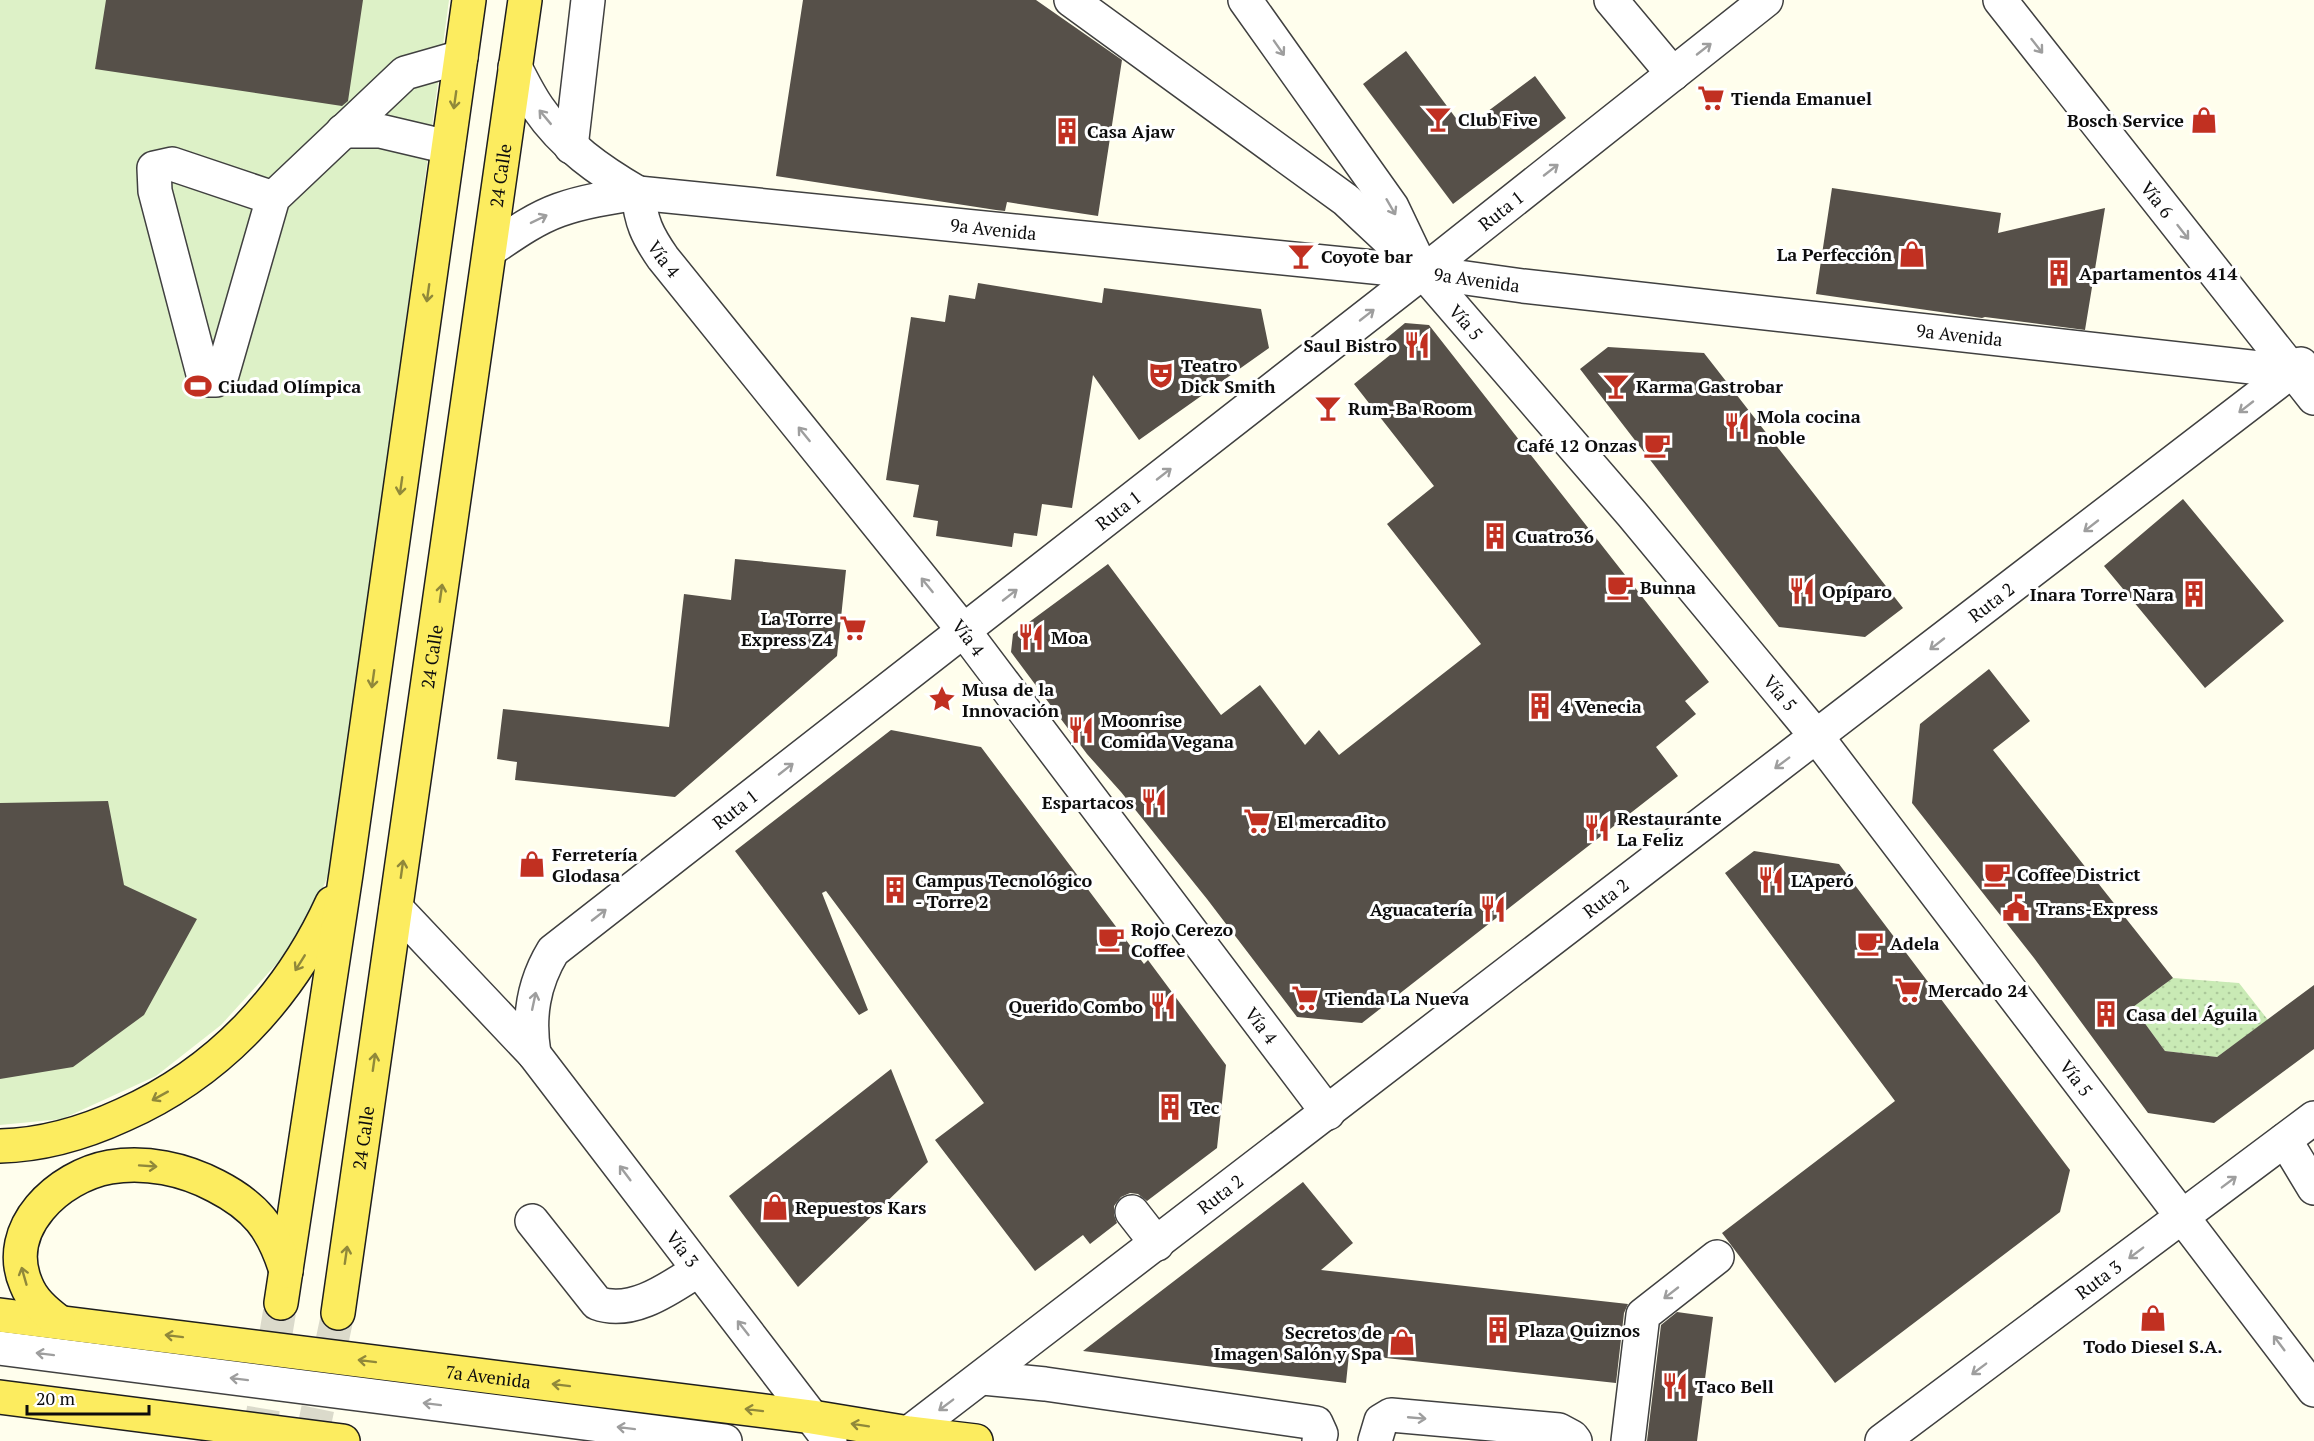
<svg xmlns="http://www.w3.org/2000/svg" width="2314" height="1441" font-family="'PT Serif',serif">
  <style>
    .grass { fill: url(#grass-dots) }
    .pitch { fill: #ddf1c7 }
    .building { fill: #565049 }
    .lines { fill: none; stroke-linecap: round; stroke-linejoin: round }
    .major-tunnel { stroke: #dbdacb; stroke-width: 33; stroke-dasharray: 33 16; stroke-linecap: butt }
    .minor-casing { stroke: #404040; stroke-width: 36 }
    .major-casing { stroke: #1e1e1e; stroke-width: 36 }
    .minor { stroke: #fff; stroke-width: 33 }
    .major { stroke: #fcec5f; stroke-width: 33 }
    .oneway { stroke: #9e9e9e }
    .oneway2 { stroke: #90883a }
    .labels { text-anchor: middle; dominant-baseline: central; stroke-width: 6; stroke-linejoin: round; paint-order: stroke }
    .poi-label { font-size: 18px; font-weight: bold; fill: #0d0d0d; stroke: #fff; text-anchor: start }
    .street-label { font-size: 18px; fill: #0d0d0d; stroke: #fff }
  </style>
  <defs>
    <pattern id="grass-dots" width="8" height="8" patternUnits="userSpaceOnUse" patternTransform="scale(1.5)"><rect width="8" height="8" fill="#c9eab5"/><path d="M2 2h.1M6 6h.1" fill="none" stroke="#abc89a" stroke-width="1.8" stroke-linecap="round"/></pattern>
  </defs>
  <rect width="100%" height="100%" fill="#fffeed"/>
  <!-- grass -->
  <path class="grass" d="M2173 978 2239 983 2268 1020 2217 1057 2165 1051 2133 1007Z"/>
  <!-- pitch -->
  <path class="pitch" d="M0 0H449L333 864 315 906 280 960 221 1025 156 1076 62 1119 0 1125Z"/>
  <!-- building -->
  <path class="building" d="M106 0H363L348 101 342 106 95 69Z
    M803 0H1036L1122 60 1098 216 1007 202 1005 211 996 210 776 176Z
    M1406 51 1464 129 1535 76 1566 118 1453 204 1363 84Z
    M1832 188 2001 213 1998 233 2105 208 2085 330 1985 317 1982 318 1816 294Z
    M978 283 1102 303 1104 288 1261 309 1269 348 1139 440 1093 375 1072 508 1042 504 1037 536 1014 533 1012 547 936 536 938 521 913 517 919 485 886 480 911 317 945 322 949 295 975 299Z
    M1405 323 1429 325 1709 682 1685 701 1696 714 1656 747 1678 776 1362 1023 1297 1017 1207 899 1121 792 1087 754 1011 652 1013 634 1108 564 1221 715 1260 685 1305 745 1319 730 1339 755 1481 644 1387 524 1434 486 1354 384 1390 355 1381 343Z
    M1608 347 1704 353 1903 608 1865 637 1779 627 1580 369Z
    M2183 499 2284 621 2205 688 2104 566Z
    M735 559 846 570 837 656 675 797 515 780 517 762 497 759 503 709 669 727 684 594 731 600Z
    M1989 669 2030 721 1993 750 2173 978 2133 1007 2165 1051 2217 1057 2314 985V1049L2214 1123 2148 1113 2034 958 1912 803 1920 724Z
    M891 730 981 747 1144 964 1148 960 1226 1065 1217 1148 1147 1201 1138 1194 1130 1193 1121 1197 1114 1206V1215L1117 1223 1090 1244 1083 1235 1035 1271 935 1140 984 1103 826 891 822 893 868 1010 859 1015 735 851Z
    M108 801 124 885 197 919 144 1015 73 1067 0 1079V803Z
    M1754 851 1839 864 2070 1170 2060 1212 1835 1383 1722 1233 1895 1101 1725 873Z
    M891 1069 928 1162 798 1287 729 1196Z
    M1303 1182 1353 1243 1321 1270 1628 1304 1624 1313 1616 1383 1349 1354 1346 1383 1083 1351Z
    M1677 1312 1713 1317 1697 1441H1647L1661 1325Z"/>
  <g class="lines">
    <!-- major-tunnel -->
    <path class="major-tunnel" d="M258 1441 281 1303
      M311 1441 338 1313"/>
    <defs>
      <g id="minor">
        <path d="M1071 0 1346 200 1408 258"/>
        <path id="s1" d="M1245 0 1392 207 1423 272 1632 514 1817 737 2314 1390"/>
        <path d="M1611 0 1673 74"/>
        <path id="s2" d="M2000 0 2314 398"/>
        <path d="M515 67C522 81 529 95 538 108 564 146 600 171 638 193"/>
        <path d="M343 131H380L448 147"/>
        <path d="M571 147 588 0"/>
        <path id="s3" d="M638 193C641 222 647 235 663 258L964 631 1328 1113"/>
        <path d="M273 198 172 164 154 168 155 191 203 374 209 380H216L222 375 273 198 405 73 461 57"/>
        <path id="s4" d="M490 250C512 235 534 219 559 210 584 201 612 197 638 193L1423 272 1523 286 2314 374"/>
        <path id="s5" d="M396 908 534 1054 830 1441"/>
        <path id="s6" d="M534 1054C528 1017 533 984 553 951L1423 272 1766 0"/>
        <path d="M2285 1140 2314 1188"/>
        <path d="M1132 1212 1157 1244"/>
        <path d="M532 1221 597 1303C632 1316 670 1288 698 1270"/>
        <path d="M0 1348 725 1441"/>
        <path d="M983 1378 1045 1384 1316 1423 1321 1434 1319 1441"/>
        <path id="s7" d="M898 1441 2301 364"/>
        <path d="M1375 1441 1381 1421 1391 1415 1559 1430 1572 1437 1575 1441"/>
        <path d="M1628 1441 1643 1315 1717 1257"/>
        <path id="s8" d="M1882 1441 2314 1118"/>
      </g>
      <g id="major">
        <path d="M0 1146C43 1145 84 1133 123 1115 218 1073 289 997 332 903"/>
        <path d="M281 1303 346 874 469 0"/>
        <path id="s9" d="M338 1313 525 0"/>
        <path id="s10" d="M0 1315 812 1417 909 1433 976 1441"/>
        <path d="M58 1321C45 1311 32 1300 26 1284 2 1228 59 1176 110 1167 146 1161 184 1169 216 1186 255 1206 273 1228 286 1271"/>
        <path d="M0 1397 343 1441"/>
      </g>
    </defs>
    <!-- minor casing -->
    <use href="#minor" class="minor-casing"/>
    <!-- major casing -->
    <use href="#major" class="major-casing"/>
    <!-- minor -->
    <use href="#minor" class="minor"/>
    <!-- major -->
    <use href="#major" class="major"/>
  </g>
  <!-- one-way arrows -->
  <defs><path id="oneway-shaft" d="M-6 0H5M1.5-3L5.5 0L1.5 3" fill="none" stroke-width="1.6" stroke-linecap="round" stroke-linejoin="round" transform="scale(1.5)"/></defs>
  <g class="oneway">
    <use href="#oneway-shaft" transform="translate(2037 46) rotate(52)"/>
    <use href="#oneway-shaft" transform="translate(1279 48) rotate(55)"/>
    <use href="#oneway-shaft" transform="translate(1704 49) rotate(-38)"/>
    <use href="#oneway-shaft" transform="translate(545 117) rotate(-130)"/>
    <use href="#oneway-shaft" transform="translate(1551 170) rotate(-38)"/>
    <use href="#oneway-shaft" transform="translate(1391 207) rotate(60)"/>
    <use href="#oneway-shaft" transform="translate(539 219) rotate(-26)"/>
    <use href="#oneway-shaft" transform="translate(2183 232) rotate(52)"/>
    <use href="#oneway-shaft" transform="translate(1367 315) rotate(-38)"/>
    <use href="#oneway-shaft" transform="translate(2246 407) rotate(142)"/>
    <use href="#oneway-shaft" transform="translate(804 434) rotate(-129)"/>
    <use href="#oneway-shaft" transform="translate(1164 474) rotate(-38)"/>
    <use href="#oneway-shaft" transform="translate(2091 526) rotate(142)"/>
    <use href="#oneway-shaft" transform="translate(927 585) rotate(-129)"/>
    <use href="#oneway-shaft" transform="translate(1010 595) rotate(-38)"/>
    <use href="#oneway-shaft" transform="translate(1937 644) rotate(142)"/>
    <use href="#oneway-shaft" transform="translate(1782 763) rotate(143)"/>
    <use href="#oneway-shaft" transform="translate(786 769) rotate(-38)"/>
    <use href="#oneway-shaft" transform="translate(599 915) rotate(-38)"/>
    <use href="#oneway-shaft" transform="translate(534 1001) rotate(-78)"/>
    <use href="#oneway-shaft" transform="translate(625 1173) rotate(-127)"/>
    <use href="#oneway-shaft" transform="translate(2229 1182) rotate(-37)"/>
    <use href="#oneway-shaft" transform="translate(2136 1253) rotate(143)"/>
    <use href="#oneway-shaft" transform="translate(1671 1293) rotate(142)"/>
    <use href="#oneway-shaft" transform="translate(743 1328) rotate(-128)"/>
    <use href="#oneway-shaft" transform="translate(2279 1343) rotate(-127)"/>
    <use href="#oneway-shaft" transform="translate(45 1354) rotate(-173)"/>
    <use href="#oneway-shaft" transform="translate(1979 1369) rotate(143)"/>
    <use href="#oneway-shaft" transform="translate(239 1379) rotate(-173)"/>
    <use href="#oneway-shaft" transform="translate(432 1404) rotate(-173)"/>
    <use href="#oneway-shaft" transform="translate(946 1405) rotate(143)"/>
    <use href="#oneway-shaft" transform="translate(1417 1418) rotate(5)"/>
    <use href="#oneway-shaft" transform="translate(626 1428) rotate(-173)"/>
  </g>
  <g class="oneway2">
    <use href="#oneway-shaft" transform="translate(455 100) rotate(98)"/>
    <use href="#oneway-shaft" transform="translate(428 293) rotate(98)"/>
    <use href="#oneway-shaft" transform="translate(401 486) rotate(98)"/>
    <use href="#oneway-shaft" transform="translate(441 593) rotate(-82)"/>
    <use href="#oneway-shaft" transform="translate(373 679) rotate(98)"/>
    <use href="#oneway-shaft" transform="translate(402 869) rotate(-82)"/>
    <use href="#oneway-shaft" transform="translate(300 963) rotate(122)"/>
    <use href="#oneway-shaft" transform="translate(374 1062) rotate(-82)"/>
    <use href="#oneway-shaft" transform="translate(160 1096) rotate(151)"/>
    <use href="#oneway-shaft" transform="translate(148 1166) rotate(4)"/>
    <use href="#oneway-shaft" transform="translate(346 1255) rotate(-82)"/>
    <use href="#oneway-shaft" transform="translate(24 1276) rotate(-106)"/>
    <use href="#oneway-shaft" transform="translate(174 1336) rotate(-173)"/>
    <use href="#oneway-shaft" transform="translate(367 1361) rotate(-173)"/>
    <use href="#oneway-shaft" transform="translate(561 1385) rotate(-173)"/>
    <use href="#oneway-shaft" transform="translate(754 1410) rotate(-173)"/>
    <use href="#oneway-shaft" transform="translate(860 1425) rotate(-171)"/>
  </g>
  <!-- icons -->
  <defs>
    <symbol id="supermarket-bare" viewBox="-9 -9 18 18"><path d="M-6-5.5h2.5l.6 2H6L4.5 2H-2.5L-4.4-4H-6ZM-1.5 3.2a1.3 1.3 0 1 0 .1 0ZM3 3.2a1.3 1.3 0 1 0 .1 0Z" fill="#c13021" stroke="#fff" stroke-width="2.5" paint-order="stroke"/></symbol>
    <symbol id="bar-bare" viewBox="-9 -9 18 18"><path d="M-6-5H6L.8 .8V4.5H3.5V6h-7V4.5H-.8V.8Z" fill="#c13021" stroke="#fff" stroke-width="2.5" paint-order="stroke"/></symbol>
    <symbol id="shop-bare" viewBox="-9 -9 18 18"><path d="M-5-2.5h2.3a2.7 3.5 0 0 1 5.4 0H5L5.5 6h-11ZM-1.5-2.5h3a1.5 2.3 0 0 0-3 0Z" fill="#c13021" stroke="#fff" stroke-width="2.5" paint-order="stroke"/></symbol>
    <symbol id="building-bare" viewBox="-9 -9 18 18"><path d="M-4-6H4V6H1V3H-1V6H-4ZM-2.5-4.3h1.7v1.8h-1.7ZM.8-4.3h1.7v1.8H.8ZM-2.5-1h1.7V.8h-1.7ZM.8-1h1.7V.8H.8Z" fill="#c13021" stroke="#fff" stroke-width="2.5" paint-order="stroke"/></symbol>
    <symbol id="restaurant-bare" viewBox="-9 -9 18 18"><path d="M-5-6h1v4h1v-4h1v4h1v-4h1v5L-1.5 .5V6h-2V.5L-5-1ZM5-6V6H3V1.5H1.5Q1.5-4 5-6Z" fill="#c13021" stroke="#fff" stroke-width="2.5" paint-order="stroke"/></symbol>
    <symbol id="theatre-bare" viewBox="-9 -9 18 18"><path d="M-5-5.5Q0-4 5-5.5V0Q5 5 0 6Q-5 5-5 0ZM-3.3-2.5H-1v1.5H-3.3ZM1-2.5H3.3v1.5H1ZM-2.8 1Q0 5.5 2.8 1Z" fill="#c13021" stroke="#fff" stroke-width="2.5" paint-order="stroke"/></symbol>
    <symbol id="stadium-bare" viewBox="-9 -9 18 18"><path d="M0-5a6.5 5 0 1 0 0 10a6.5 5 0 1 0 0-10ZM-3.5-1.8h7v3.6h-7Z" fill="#c13021" stroke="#fff" stroke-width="2.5" paint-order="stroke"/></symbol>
    <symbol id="cafe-bare" viewBox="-9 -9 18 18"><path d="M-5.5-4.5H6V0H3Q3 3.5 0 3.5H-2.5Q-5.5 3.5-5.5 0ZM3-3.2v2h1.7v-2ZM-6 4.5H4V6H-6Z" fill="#c13021" stroke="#fff" stroke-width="2.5" paint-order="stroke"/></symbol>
    <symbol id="sight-bare" viewBox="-9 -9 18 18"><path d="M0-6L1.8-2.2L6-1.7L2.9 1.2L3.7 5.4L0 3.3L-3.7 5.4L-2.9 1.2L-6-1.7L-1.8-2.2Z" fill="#c13021" stroke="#fff" stroke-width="2.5" paint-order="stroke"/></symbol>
    <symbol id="civic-bare" viewBox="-9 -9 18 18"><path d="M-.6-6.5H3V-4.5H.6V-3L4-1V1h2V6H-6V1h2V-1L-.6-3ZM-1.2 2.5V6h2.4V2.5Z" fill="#c13021" stroke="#fff" stroke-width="2.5" paint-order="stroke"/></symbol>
  </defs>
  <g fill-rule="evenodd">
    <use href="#supermarket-bare" x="1692" y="79" width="38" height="38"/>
    <use href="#bar-bare" x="1419" y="100" width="38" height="38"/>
    <use href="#shop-bare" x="2185" y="101" width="38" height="38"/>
    <use href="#building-bare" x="1048" y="112" width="38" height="38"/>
    <use href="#shop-bare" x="1893" y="235" width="38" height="38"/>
    <use href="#bar-bare" x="1282" y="237" width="38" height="38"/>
    <use href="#building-bare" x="2040" y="254" width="38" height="38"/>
    <use href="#restaurant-bare" x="1398" y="326" width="38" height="38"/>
    <use href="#theatre-bare" x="1142" y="356" width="38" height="38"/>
    <use href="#stadium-bare" x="179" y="367" width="38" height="38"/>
    <use href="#bar-bare" x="1597" y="367" width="38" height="38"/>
    <use href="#bar-bare" x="1309" y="389" width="38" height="38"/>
    <use href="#restaurant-bare" x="1718" y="407" width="38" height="38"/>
    <use href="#cafe-bare" x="1638" y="426" width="38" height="38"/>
    <use href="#building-bare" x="1476" y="517" width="38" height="38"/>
    <use href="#cafe-bare" x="1601" y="568" width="38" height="38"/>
    <use href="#restaurant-bare" x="1783" y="572" width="38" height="38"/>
    <use href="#building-bare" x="2175" y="575" width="38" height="38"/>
    <use href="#supermarket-bare" x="834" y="609" width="38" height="38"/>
    <use href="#restaurant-bare" x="1012" y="618" width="38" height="38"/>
    <use href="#sight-bare" x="923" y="680" width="38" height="38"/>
    <use href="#building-bare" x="1521" y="687" width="38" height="38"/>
    <use href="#restaurant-bare" x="1062" y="711" width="38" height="38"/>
    <use href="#restaurant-bare" x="1135" y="783" width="38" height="38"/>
    <use href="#supermarket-bare" x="1238" y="802" width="38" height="38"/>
    <use href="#restaurant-bare" x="1578" y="809" width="38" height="38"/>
    <use href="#shop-bare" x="513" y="845" width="38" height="38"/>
    <use href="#cafe-bare" x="1978" y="855" width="38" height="38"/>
    <use href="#restaurant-bare" x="1752" y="861" width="38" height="38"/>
    <use href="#building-bare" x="876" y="871" width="38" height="38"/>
    <use href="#civic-bare" x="1997" y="889" width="38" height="38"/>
    <use href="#restaurant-bare" x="1474" y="890" width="38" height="38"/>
    <use href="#cafe-bare" x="1092" y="920" width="38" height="38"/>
    <use href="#cafe-bare" x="1851" y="924" width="38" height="38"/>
    <use href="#supermarket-bare" x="1889" y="971" width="38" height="38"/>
    <use href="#supermarket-bare" x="1286" y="979" width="38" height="38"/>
    <use href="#restaurant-bare" x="1144" y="987" width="38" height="38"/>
    <use href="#building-bare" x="2087" y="995" width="38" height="38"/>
    <use href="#building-bare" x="1151" y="1088" width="38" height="38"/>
    <use href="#shop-bare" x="756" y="1188" width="38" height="38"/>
    <use href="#shop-bare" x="2134" y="1299" width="38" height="38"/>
    <use href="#building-bare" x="1479" y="1311" width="38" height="38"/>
    <use href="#shop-bare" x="1383" y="1323" width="38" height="38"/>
    <use href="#restaurant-bare" x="1656" y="1367" width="38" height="38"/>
  </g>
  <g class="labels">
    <!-- poi labels -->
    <g class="poi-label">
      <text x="1731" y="98">Tienda Emanuel</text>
      <text x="1458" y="119">Club Five</text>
      <text x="2184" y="120" text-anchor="end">Bosch Service</text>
      <text x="1087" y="131">Casa Ajaw</text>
      <text x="1892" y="254" text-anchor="end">La Perfección</text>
      <text x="1321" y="256">Coyote bar</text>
      <text x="2079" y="273">Apartamentos 414</text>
      <text x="1397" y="345" text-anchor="end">Saul Bistro</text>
      <text x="1181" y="365">Teatro<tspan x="1181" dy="21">Dick Smith</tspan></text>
      <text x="218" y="386">Ciudad Olímpica</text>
      <text x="1636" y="386">Karma Gastrobar</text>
      <text x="1348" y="408">Rum-Ba Room</text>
      <text x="1757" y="416">Mola cocina<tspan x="1757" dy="21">noble</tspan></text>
      <text x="1637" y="445" text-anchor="end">Café 12 Onzas</text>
      <text x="1515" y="536">Cuatro36</text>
      <text x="1640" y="587">Bunna</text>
      <text x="1822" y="591">Opíparo</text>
      <text x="2174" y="594" text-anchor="end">Inara Torre Nara</text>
      <text x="833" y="618" text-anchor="end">La Torre<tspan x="833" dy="21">Express Z4</tspan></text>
      <text x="1051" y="637">Moa</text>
      <text x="962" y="689">Musa de la<tspan x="962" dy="21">Innovación</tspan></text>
      <text x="1560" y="706">4 Venecia</text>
      <text x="1101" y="720">Moonrise<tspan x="1101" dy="21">Comida Vegana</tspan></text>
      <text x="1134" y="802" text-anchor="end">Espartacos</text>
      <text x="1617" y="818">Restaurante<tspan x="1617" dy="21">La Feliz</tspan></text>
      <text x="1277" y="821">El mercadito</text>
      <text x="552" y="854">Ferretería<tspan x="552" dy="21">Glodasa</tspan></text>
      <text x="2017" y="874">Coffee District</text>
      <text x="915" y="880">Campus Tecnológico<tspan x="915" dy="21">- Torre 2</tspan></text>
      <text x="1791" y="880">L'Aperó</text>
      <text x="2036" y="908">Trans-Express</text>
      <text x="1473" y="909" text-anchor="end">Aguacatería</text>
      <text x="1131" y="929">Rojo Cerezo<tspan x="1131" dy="21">Coffee</tspan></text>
      <text x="1890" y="943">Adela</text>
      <text x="1928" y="990">Mercado 24</text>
      <text x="1325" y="998">Tienda La Nueva</text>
      <text x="1143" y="1006" text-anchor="end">Querido Combo</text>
      <text x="2126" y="1014">Casa del Águila</text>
      <text x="1190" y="1107">Tec</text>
      <text x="795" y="1207">Repuestos Kars</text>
      <text x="1518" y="1330">Plaza Quiznos</text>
      <text x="1382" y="1332" text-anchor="end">Secretos de<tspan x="1382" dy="21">Imagen Salón y Spa</tspan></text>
      <text x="2153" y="1346" text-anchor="middle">Todo Diesel S.A.</text>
      <text x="1695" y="1386">Taco Bell</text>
    </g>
    <!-- street labels -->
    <g class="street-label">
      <text stroke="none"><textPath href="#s9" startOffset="1149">24 Calle</textPath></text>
      <text stroke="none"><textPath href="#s2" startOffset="254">Vía 6</textPath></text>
      <text stroke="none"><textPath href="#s6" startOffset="1310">Ruta 1</textPath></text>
      <text stroke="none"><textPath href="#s4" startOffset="518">9a Avenida</textPath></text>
      <text stroke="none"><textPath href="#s3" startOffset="72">Vía 4</textPath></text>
      <text stroke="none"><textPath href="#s4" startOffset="1004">9a Avenida</textPath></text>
      <text stroke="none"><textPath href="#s1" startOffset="392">Vía 5</textPath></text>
      <text stroke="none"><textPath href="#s4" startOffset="1490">9a Avenida</textPath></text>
      <text stroke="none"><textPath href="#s6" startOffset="824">Ruta 1</textPath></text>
      <text stroke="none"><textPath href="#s7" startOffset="1378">Ruta 2</textPath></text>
      <text stroke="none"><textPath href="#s3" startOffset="558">Vía 4</textPath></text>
      <text stroke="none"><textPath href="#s9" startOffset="663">24 Calle</textPath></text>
      <text stroke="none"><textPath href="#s1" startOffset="878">Vía 5</textPath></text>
      <text stroke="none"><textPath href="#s6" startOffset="338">Ruta 1</textPath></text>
      <text stroke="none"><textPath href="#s7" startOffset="892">Ruta 2</textPath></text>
      <text stroke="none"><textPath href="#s3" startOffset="1044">Vía 4</textPath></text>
      <text stroke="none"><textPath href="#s1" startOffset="1364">Vía 5</textPath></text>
      <text stroke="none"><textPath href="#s9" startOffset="177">24 Calle</textPath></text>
      <text stroke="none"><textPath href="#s7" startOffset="406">Ruta 2</textPath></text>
      <text stroke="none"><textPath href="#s5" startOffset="446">Vía 3</textPath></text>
      <text stroke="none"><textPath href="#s8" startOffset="270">Ruta 3</textPath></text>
      <text stroke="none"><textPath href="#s10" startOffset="492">7a Avenida</textPath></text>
    </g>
  </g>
  <!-- scale -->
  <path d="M27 1405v9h122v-9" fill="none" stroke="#0d0d0d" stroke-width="3"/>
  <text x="36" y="1405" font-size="18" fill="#0d0d0d" stroke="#ffffff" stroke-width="4.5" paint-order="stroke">20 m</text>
</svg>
